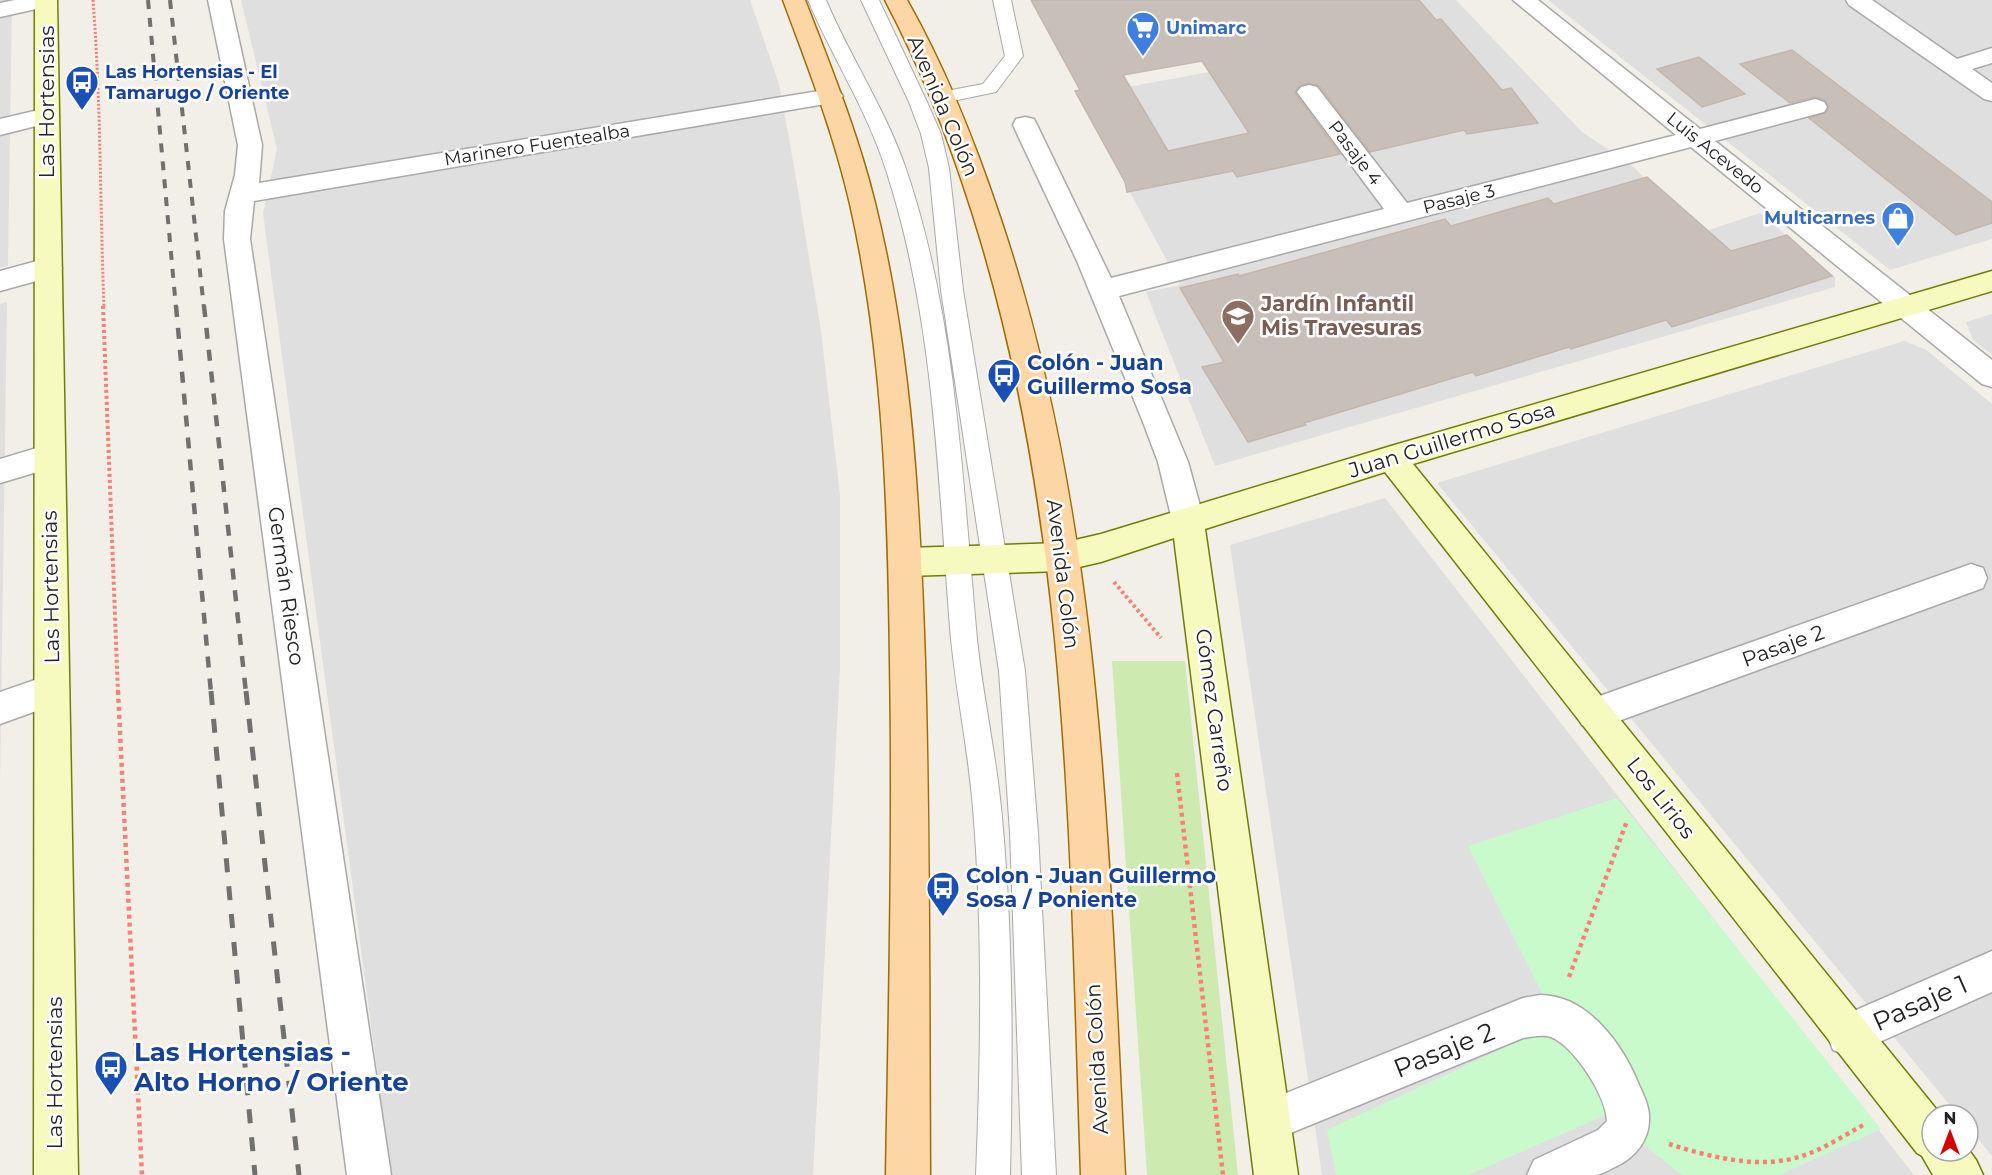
<svg xmlns="http://www.w3.org/2000/svg" width="1992" height="1175" font-family="Montserrat,sans-serif">
  <style>
    .residential { fill: #e0dfdf }
    .grass { fill: #cdebb0 }
    .park { fill: #c8facc }
    .building { fill: #c7bfb8; stroke: #c4b6ab; stroke-width: 1.5; fill-rule: evenodd }
    .lines { fill: none; stroke-linecap: round; stroke-linejoin: round }
    .lane-casing { stroke: #a9a9a9; stroke-width: 2 }
    .street-casing { stroke: #a9a9a9; stroke-width: 3 }
    .secondary-casing { stroke: #707d05; stroke-width: 3 }
    .primary-casing { stroke: #a06b00; stroke-width: 3 }
    .path-far2 { stroke: #fa8072; stroke-width: 3; stroke-dasharray: 2 2; stroke-linecap: butt }
    .path-far1 { stroke: #fa8072; stroke-width: 4; stroke-dasharray: 3 3; stroke-linecap: butt }
    .path { stroke: #fa8072; stroke-width: 4.5; stroke-dasharray: 4 4; stroke-linecap: butt }
    .lane { fill: #fff; fill-rule: evenodd }
    .street { fill: #fff; fill-rule: evenodd }
    .secondary { fill: #f7fabf; fill-rule: evenodd }
    .primary { fill: #fcd6a4; fill-rule: evenodd }
    .rail-far2 { stroke: #707070; stroke-width: 4; stroke-dasharray: 9 9; stroke-linecap: butt }
    .rail-far1 { stroke: #707070; stroke-width: 4.5; stroke-dasharray: 11 11; stroke-linecap: butt }
    .rail { stroke: #707070; stroke-width: 5; stroke-dasharray: 14 14; stroke-linecap: butt }
    .labels { text-anchor: middle; stroke-width: 5; stroke-linejoin: round; paint-order: stroke }
    .far-shop-label { font-size: 18px; font-weight: bold; fill: #366cbe; stroke: #fff; text-anchor: start }
    .far-transit-label { font-size: 18px; font-weight: bold; fill: #164399; stroke: #fff; text-anchor: start }
    .far-street-label { font-size: 18px; fill: #222; stroke: #fff }
    .street-label { font-size: 21px; fill: #222; stroke: #fff }
    .education-label { font-size: 21px; font-weight: bold; fill: #785e54; stroke: #fff; text-anchor: start }
    .transit-label { font-size: 21px; font-weight: bold; fill: #164399; stroke: #fff; text-anchor: start }
    .near-street-label { font-size: 26px; fill: #222; stroke: #fff }
    .near-transit-label { font-size: 26px; font-weight: bold; fill: #164399; stroke: #fff; text-anchor: start }
  </style>
  <rect width="100%" height="100%" fill="#f2efe9"/>
  <path class="residential" d="M0 0H12L8 266 0 268Z
    M241 0H750L779 84 795 172 821 331 840 495V669L813 1175H391L263 213 277 149Z
    M1361 0H1456L1582 132 1633 166 1697 234 1760 213 1835 277V287L1215 466 1146 292 1180 285 1078 96 1395 38Z
    M1548 0H1992V239L1890 270Z
    M7 302 0 784V304Z
    M1992 314V355L1973 340 1966 322Z
    M1904 341 1925 349 1992 404V1156L1968 1127V1115H1958L1437 483Z
    M1385 498 1914 1175H1322L1230 545Z"/>
  <path class="grass" d="M1112 661H1185L1238 1175H1147Z"/>
  <path class="park" d="M1617 798 1881 1129 1779 1175H1682L1606 1115 1468 1175H1336L1327 1130 1557 1023 1468 846Z"/>
  <path class="building" d="M1031 0H1419L1436 20 1441 19 1502 90 1511 88 1538 123 1467 134 1464 130 1370 152 1319 86 1308 83 1299 86 1295 93 1340 154 1237 177 1233 171 1127 192 1125 182 1075 91 1080 90ZM1202 61 1249 133 1168 151 1123 75Z
    M1792 50 1992 202V223L1956 235 1809 118 1826 113 1829 106 1825 100 1814 97 1790 103 1740 64Z
    M1699 57 1745 94 1702 107 1657 69Z
    M1647 177 1731 251 1787 235 1832 276 1672 327 1666 320 1571 349 1569 347 1476 376 1473 372 1304 423 1306 425 1248 442 1202 367 1224 362 1180 288 1238 274 1239 276 1445 219 1451 226 1548 198 1554 204Z"/>
  <g class="lines">
    <defs>
      <path id="lane" d="M808 0H826C850 57 886 110 906 169 956 316 962 474 976 628 981 688 995 747 1001 807 1013 929 1013 1052 1010 1175H976C981 1053 983 930 973 808 968 747 955 688 950 628 938 475 934 317 886 170 867 110 832 57 808 0Z
        M861 0H879L927 102 941 134 949 168 963 290 1025 671 1038 833 1056 1175H1022L1010 833 999 671 941 290 929 168 921 134 909 102Z
        M993 0H1011L1023 56 996 92 943 103 936 101 934 97 936 93 983 84 1005 56Z"/>
      <path id="street" d="M15 0H57L54 5 0 17V3Z
        M208 0H230L262 145 259 183 831 89 839 91 843 96 839 101 831 103 254 201 250 239 391 1175H347L224 239 225 211 235 175 238 145Z
        M1513 0H1538L1700 129 1815 99 1824 102 1827 107 1824 112 1715 141 1992 360V387L1982 384 1691 147 1119 296 1188 462 1204 520 1199 529 1188 533 1177 529 1172 520 1158 462 1143 422 1077 261 1013 125 1016 119 1025 117 1034 119 1037 125 1111 278 1384 209 1297 92 1301 87 1309 85 1317 87 1407 203 1676 135Z
        M1846 0H1872L1957 59 1992 48V63L1972 69 1992 83V101L1984 99 1849 5Z
        M47 108 56 111 59 116 56 121 0 135V119Z
        M48 258 58 261 62 268 58 275 0 291V271Z
        M50 444 61 447 65 456 61 465 0 483V459Z
        M1971 564 1983 568 1987 578 1983 588 1594 730 1582 725 1576 714 1582 703 1594 698Z
        M52 674 64 679 69 690 64 701 0 724V692Z
        M1992 951V992L1848 1056 1833 1050 1827 1035 1833 1020Z
        M1540 995C1588 995 1623 1045 1639 1085 1644 1096 1650 1108 1649 1120 1649 1141 1634 1158 1617 1166 1610 1169 1603 1174 1596 1175 1574 1175 1549 1175 1527 1175L1534 1160 1598 1130 1607 1121C1606 1096 1575 1047 1551 1037 1543 1034 1531 1037 1523 1038L1269 1142 1254 1136 1248 1121 1254 1106 1523 998Z"/>
      <path id="secondary" d="M35 0H57L78 1175H34Z
        M1992 271V291L1413 464 1941 1115H1932V1151H1968V1149L1976 1160 1983 1175H1933L1922 1156 1917 1153 1385 472 1205 529 1298 1175H1254L1174 538 1101 562 1062 571 906 576 894 572 890 562 894 552 906 548 1062 543 1101 534 1391 446Z"/>
      <path id="primary" d="M783 0H805C831 67 858 134 875 203 912 352 920 508 925 661 930 832 929 1004 930 1175H886C889 1004 893 833 890 661 888 509 884 354 850 204 834 134 808 67 783 0Z
        M885 0H907C946 69 975 142 1000 217 1104 525 1108 854 1125 1175H1081C1070 852 1071 523 972 212 949 139 921 68 885 0Z"/>
    </defs>
    <use href="#lane" class="lane-casing"/>
    <use href="#street" class="street-casing"/>
    <use href="#secondary" class="secondary-casing"/>
    <use href="#primary" class="primary-casing"/>
    <path class="path-far2" d="M93 0C101 102 100 205 104 308"/>
    <path class="path-far1" d="M103 306 118 693
      M1114 582 1161 638"/>
    <path class="path" d="M118 691 142 1175
      M1177 773 1223 1175
      M1569 977 1627 821
      M1669 1144C1710 1157 1760 1170 1802 1156 1824 1149 1845 1135 1865 1124"/>
    <use href="#lane" class="lane"/>
    <use href="#street" class="street"/>
    <use href="#secondary" class="secondary"/>
    <use href="#primary" class="primary"/>
    <path class="rail-far2" d="M148 0 176 308
      M170 0 204 308"/>
    <path class="rail-far1" d="M176 306 211 693
      M204 306 246 693"/>
    <path class="rail" d="M211 691 255 1175
      M246 691 299 1175"/>
  </g>
  <defs>
    <symbol id="supermarket-pin" viewBox="-11 -11 22 30"><path d="M0 17L-7.5 6A9.5 9.5 0 1 1 7.5 6Z" fill="#3f7fe0" stroke="#fff"/><path d="M-6-5.5h2.5l.6 2H6L4.5 2H-2.5L-4.4-4H-6ZM-1.5 3.2a1.3 1.3 0 1 0 .1 0ZM3 3.2a1.3 1.3 0 1 0 .1 0Z" fill="#fff"/></symbol>
    <symbol id="bus-pin" viewBox="-11 -11 22 30"><path d="M0 17L-7.5 6A9.5 9.5 0 1 1 7.5 6Z" fill="#1a4fb4" stroke="#fff"/><path d="M-5-6H5V4H4V6H2V4H-2V6H-4V4H-5ZM-3.5-4V0h7V-4ZM-3.5 1.2v1.5H-2V1.2ZM2 1.2v1.5H3.5V1.2Z" fill="#fff"/></symbol>
    <symbol id="shop-pin" viewBox="-11 -11 22 30"><path d="M0 17L-7.5 6A9.5 9.5 0 1 1 7.5 6Z" fill="#3f7fe0" stroke="#fff"/><path d="M-5-2.5h2.3a2.7 3.5 0 0 1 5.4 0H5L5.5 6h-11ZM-1.5-2.5h3a1.5 2.3 0 0 0-3 0Z" fill="#fff"/></symbol>
    <symbol id="school-pin" viewBox="-11 -11 22 30"><path d="M0 17L-7.5 6A9.5 9.5 0 1 1 7.5 6Z" fill="#8d6e63" stroke="#fff"/><path d="M0-5L7-2L0 1L-7-2ZM-4 1L0 2.5L4 1V4Q0 6-4 4Z" fill="#fff"/></symbol>
  </defs>
  <g fill-rule="evenodd">
    <use href="#supermarket-pin" x="1124" y="9" width="38" height="52"/>
    <use href="#bus-pin" x="63" y="63" width="38" height="52"/>
    <use href="#shop-pin" x="1879" y="199" width="38" height="52"/>
    <use href="#school-pin" x="1219" y="297" width="38" height="52"/>
    <use href="#bus-pin" x="985" y="356" width="38" height="52"/>
    <use href="#bus-pin" x="924" y="869" width="38" height="52"/>
    <use href="#bus-pin" x="92" y="1048" width="38" height="52"/>
  </g>
  <g class="labels">
    <g class="far-shop-label">
      <text x="1166" y="34">Unimarc</text>
      <text x="1875" y="224" text-anchor="end">Multicarnes</text>
    </g>
    <g class="far-transit-label">
      <text x="105" y="78">Las Hortensias - El<tspan x="105" dy="21">Tamarugo / Oriente</tspan></text>
    </g>
    <g class="far-street-label">
      <text transform="translate(537 145) rotate(-9)" y="6">Marinero Fuentealba</text>
      <text transform="translate(1355 153) rotate(53)" y="6">Pasaje 4</text>
      <text transform="translate(1715 153) rotate(39)" y="6">Luis Acevedo</text>
      <text transform="translate(1459 199) rotate(-14)" y="6">Pasaje 3</text>
    </g>
    <g class="street-label">
      <text transform="translate(47 102) rotate(-90)" y="7">Las Hortensias</text>
      <text transform="translate(943 106) rotate(67)" y="7">Avenida Colón</text>
      <text transform="translate(1452 440) rotate(-17)" y="7">Juan Guillermo Sosa</text>
      <text transform="translate(1063 574) rotate(83)" y="7">Avenida Colón</text>
      <text transform="translate(286 586) rotate(82)" y="7">Germán Riesco</text>
      <text transform="translate(51 587) rotate(-91)" y="7">Las Hortensias</text>
      <text transform="translate(1783 646) rotate(-20)" y="7">Pasaje 2</text>
      <text transform="translate(1214 710) rotate(82)" y="7">Gómez Carreño</text>
      <text transform="translate(1661 798) rotate(52)" y="7">Los Lirios</text>
      <text transform="translate(1097 1059) rotate(-93)" y="7">Avenida Colón</text>
      <text transform="translate(55 1073) rotate(-90)" y="7">Las Hortensias</text>
    </g>
    <g class="education-label">
      <text x="1261" y="311">Jardín Infantil<tspan x="1261" dy="24">Mis Travesuras</tspan></text>
    </g>
    <g class="transit-label">
      <text x="1027" y="370">Colón - Juan<tspan x="1027" dy="24">Guillermo Sosa</tspan></text>
      <text x="966" y="883">Colon - Juan Guillermo<tspan x="966" dy="24">Sosa / Poniente</tspan></text>
    </g>
    <g class="near-street-label">
      <text transform="translate(1920 1003) rotate(-24)" y="9">Pasaje 1</text>
      <text transform="translate(1444 1050) rotate(-22)" y="9">Pasaje 2</text>
    </g>
    <g class="near-transit-label">
      <text x="134" y="1061">Las Hortensias -<tspan x="134" dy="30">Alto Horno / Oriente</tspan></text>
    </g>
  </g>
  <g transform="translate(1950 1133)"><circle r="28" fill="#ffffff" stroke="#a7a7a7" stroke-width="1.5"/>
  <path d="M0-4.5L10 22L0 15L-10 22Z" fill="#d40000"/>
  <text y="-9" font-size="16" font-weight="bold" text-anchor="middle" fill="#222222">N</text>
  </g>
</svg>
